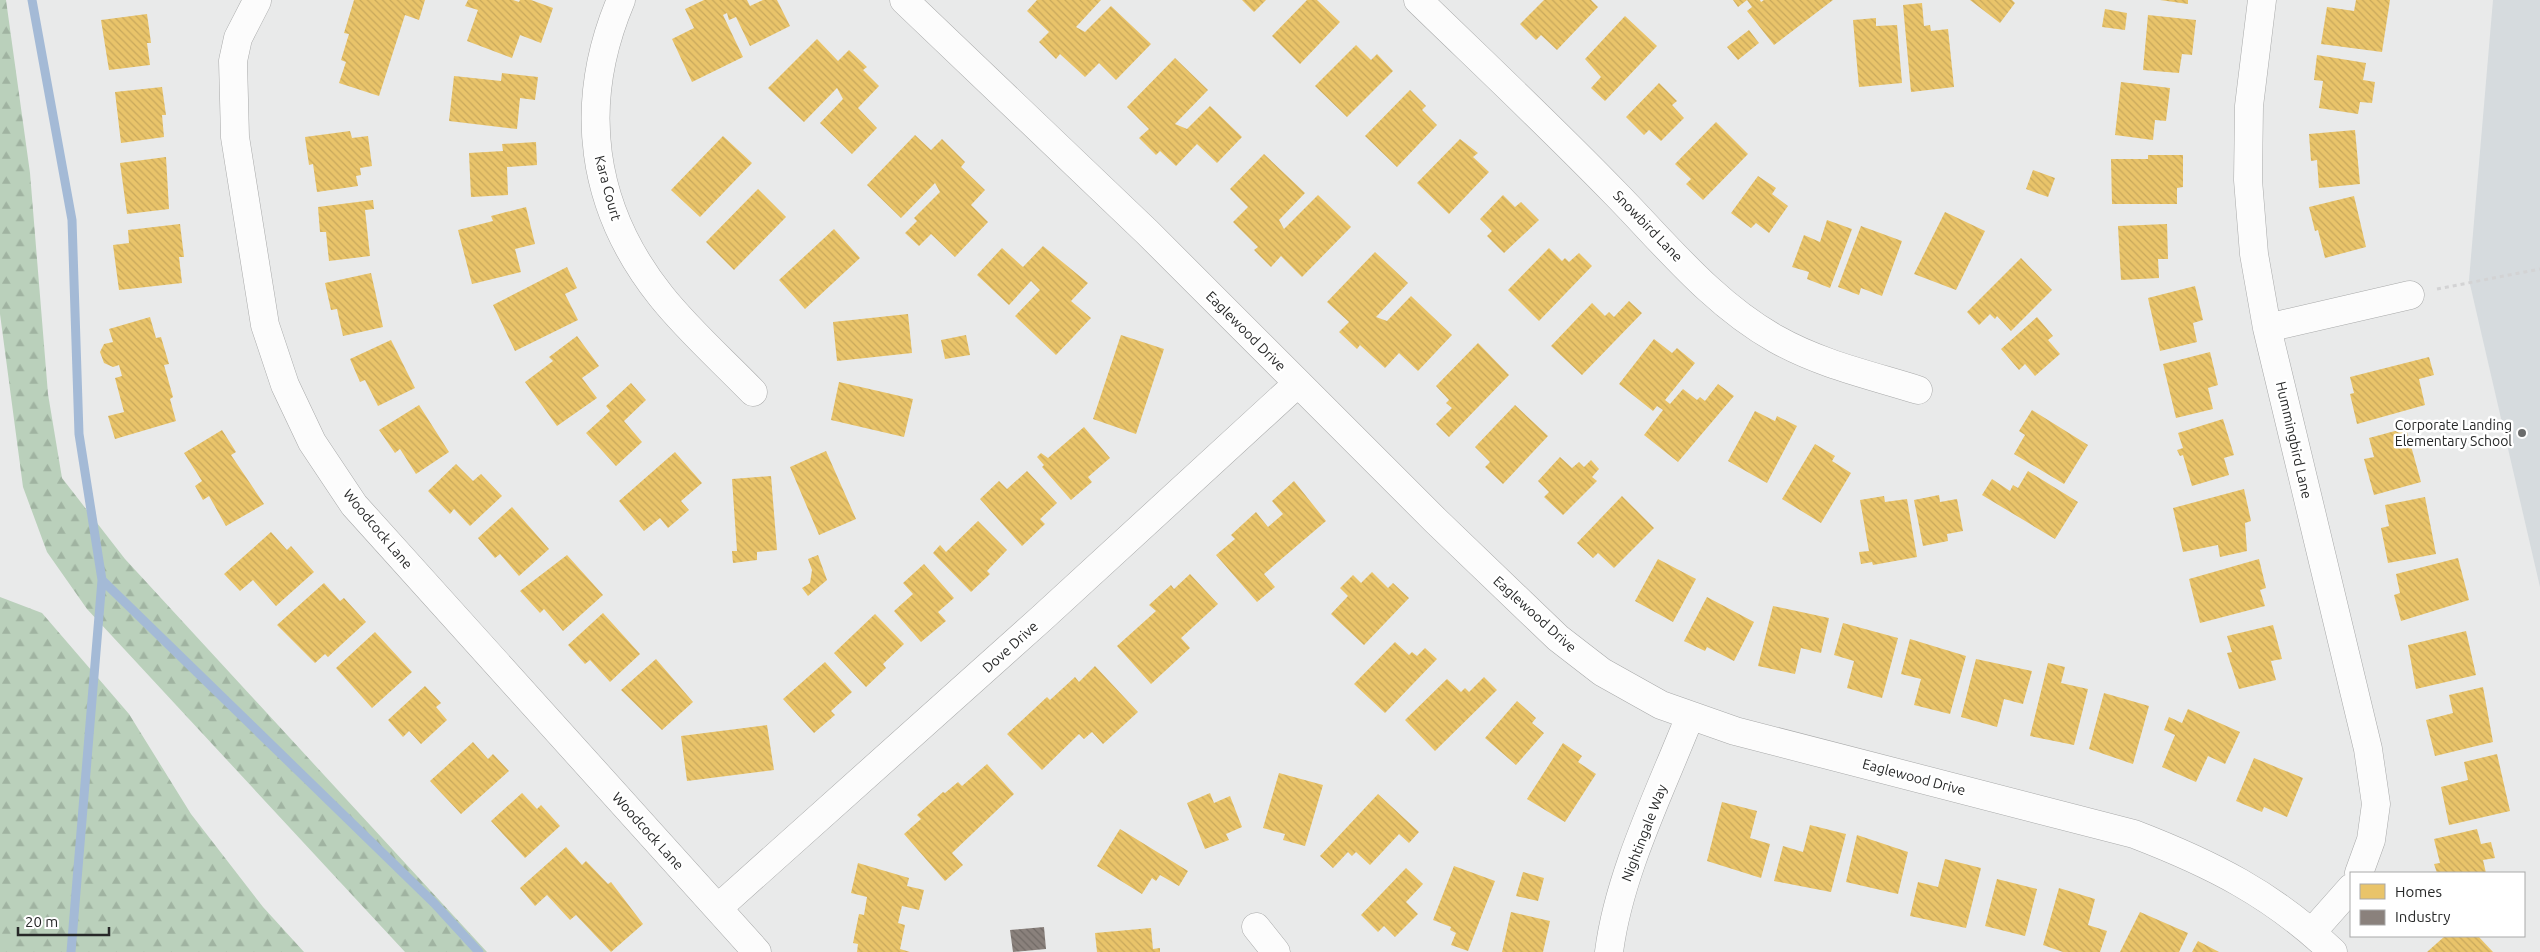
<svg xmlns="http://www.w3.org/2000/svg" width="2540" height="952" font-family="Ubuntu,sans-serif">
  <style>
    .built { fill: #d6dbde }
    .forest { fill: url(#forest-firs) }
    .homes { fill: url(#homes-back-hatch) }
    .industry { fill: url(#industry-back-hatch) }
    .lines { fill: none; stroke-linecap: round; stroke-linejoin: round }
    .stream { stroke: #a4bad6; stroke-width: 9 }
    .minor-casing { stroke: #a8a9a9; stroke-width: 29 }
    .path { stroke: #d3d3d4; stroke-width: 3; stroke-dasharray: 4 4; stroke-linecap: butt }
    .minor { stroke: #fcfcfc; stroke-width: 28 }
    .poi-dot { fill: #6b6c6c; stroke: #fff; stroke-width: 2 }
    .labels { text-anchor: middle; stroke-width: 5; stroke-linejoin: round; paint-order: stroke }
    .street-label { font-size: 14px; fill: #272828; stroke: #fff }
    .poi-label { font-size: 14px; fill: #272828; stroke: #fff; text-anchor: end }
  </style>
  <defs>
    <pattern id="forest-firs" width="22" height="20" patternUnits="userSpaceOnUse" patternTransform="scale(1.25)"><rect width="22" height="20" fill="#bad0bb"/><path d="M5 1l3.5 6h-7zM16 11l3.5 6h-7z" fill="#a0b3a1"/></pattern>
    <pattern id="homes-back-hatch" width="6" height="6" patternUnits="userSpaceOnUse" patternTransform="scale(1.25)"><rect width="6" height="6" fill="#e9c46a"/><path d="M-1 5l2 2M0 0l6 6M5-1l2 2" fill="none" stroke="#c8a85c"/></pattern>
    <pattern id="industry-back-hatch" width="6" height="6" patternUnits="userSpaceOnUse" patternTransform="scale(1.25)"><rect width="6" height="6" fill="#8a817c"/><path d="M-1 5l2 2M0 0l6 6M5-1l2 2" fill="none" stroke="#716a66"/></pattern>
  </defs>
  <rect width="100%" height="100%" fill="#e9eaea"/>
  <path class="built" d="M2493 0H2540V587L2469 280Z"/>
  <path class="forest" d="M0 0H6L30 173 48 394 62 478 125 559 487 952H405L87 609 47 552 23 487 0 314Z
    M0 597 42 613 129 714 191 814 263 907 304 952H0Z"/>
  <path class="homes" d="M354 0H425L419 20 405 15 379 96 339 83 346 62 341 60 349 34 344 33Z
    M468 0H513L519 2 520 0H531L553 8 541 43 520 35 512 58 467 41 478 10 465 6Z
    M704 0H747L750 6 763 0H777L790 26 750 46 736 17 729 20 727 13 723 15 743 57 692 82 672 39 694 28 685 9Z
    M1037 0H1101L1076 27 1085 32 1111 6 1151 44 1116 80 1099 63 1085 77 1060 54 1056 59 1039 42 1049 32 1027 11Z
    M1242 0H1266L1254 12Z
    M1307 0H1317L1340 22 1300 64 1272 36Z
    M1544 0H1591L1598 7 1557 50 1541 35 1536 40 1520 24Z
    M1733 0H1760L1761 2 1764 0H1833L1774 45 1747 11 1752 7 1747 0 1738 7Z
    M1970 0H2012L2015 3 2000 23Z
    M2160 0H2188V4Z
    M2356 0H2390L2382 52 2321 44 2327 7 2354 11Z
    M1922 3 1924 26 1930 25 1931 31 1948 29 1954 87 1911 92 1903 5Z
    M2105 9 2127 13 2125 30 2102 27Z
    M147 14 151 43H147L150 65 109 70 101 20Z
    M2148 15 2196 20 2192 55 2182 54 2179 73 2143 70Z
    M1625 16 1657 46 1605 101 1591 88 1601 77 1585 59Z
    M1876 18V26L1897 25 1902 83 1859 87 1853 20Z
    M1749 30 1759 43 1738 60 1727 47Z
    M817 39 838 61 849 50 867 67 863 70 879 86 858 108 877 128 852 154 820 123 843 99 837 88 804 122 768 88Z
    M1356 45 1371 60 1377 54 1393 71 1347 117 1315 86Z
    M2317 55 2366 63 2363 80 2375 82 2372 103 2360 102 2358 114 2319 108 2323 81 2314 80Z
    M1175 58 1208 90 1175 124 1187 129 1210 106 1242 137 1217 163 1197 144 1176 166 1160 151 1156 155 1139 138 1149 129 1127 107Z
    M502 73 538 77 535 100 520 98 517 129 449 121 454 76 501 81Z
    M2121 82 2170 88 2166 121 2155 120 2153 140 2115 135Z
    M1659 83 1677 101 1672 105 1684 118 1661 141 1649 130 1644 135 1626 117Z
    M162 87 166 115H162L164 137 121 143 115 92Z
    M1410 90 1426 106 1422 110 1437 125 1397 167 1365 136Z
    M1716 122 1748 154 1703 200 1686 184 1691 179 1675 164Z
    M2355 130 2360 184 2319 188 2317 160 2311 161 2309 134Z
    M350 131 352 138 368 136 372 166 360 168 361 175 356 176 358 186 317 192 313 164 309 165 305 137Z
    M915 135 931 150 942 139 965 162 961 167 985 190 971 205 988 222 955 257 931 234 919 246 905 233 917 221 914 218 940 192 935 183 901 218 867 185Z
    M723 136 752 163 700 217 671 190Z
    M1460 139 1478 153 1473 157 1489 172 1449 214 1417 183Z
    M536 142 537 165 507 167 508 195 471 197 469 153 503 151 502 144Z
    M1264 154 1305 193 1279 220 1284 229 1318 195 1351 227 1302 277 1281 256 1271 267 1254 250 1258 247 1233 222 1248 207 1230 189Z
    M2148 155H2183V187L2177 188V204H2112L2111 159H2148Z
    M166 157 169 209 127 214 120 163Z
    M2033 170 2055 178 2048 197 2026 189Z
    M1758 176 1776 188 1772 194 1788 206 1769 233 1756 223 1751 228 1731 213Z
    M758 189 786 217 734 270 706 242Z
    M1503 195 1515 207 1521 202 1539 220 1504 253 1487 236 1492 231 1480 219Z
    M2354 196 2366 247 2325 258 2318 230 2315 231 2309 207Z
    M373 200 374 209 365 210 370 256 329 261 326 232H320L318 207Z
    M526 207 535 244 515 249 521 272 472 284 458 230 493 221 491 216Z
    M1945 212 1985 231 1956 290 1914 274Z
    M1827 220 1852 229 1830 288 1807 279 1809 272 1792 267 1804 235 1820 242Z
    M180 224 184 257H179L182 283 119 290 113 245 129 243 128 230Z
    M2167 224 2168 259H2158L2159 278 2121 280 2118 226Z
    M1861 226 1902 241 1882 296 1861 288 1859 295 1838 287Z
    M834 229 860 258 805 309 779 280Z
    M1043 246 1088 283 1071 301 1091 318 1056 355 1015 316 1040 290 1031 281 1009 305 977 275 1002 248 1023 267Z
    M1549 248 1562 261 1565 258 1569 262 1579 253 1592 266 1539 321 1508 290Z
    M1375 252 1408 283 1376 317 1387 321 1411 296 1452 335 1418 371 1399 353 1385 368 1360 345 1357 349 1339 332 1349 322 1327 302Z
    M2021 258 2052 290 2011 331 1997 316 1995 319 1990 314 1979 325 1967 312Z
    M567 267 577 288 565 294 578 320 515 351 493 305Z
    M371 273 383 327 343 336 337 309 331 310 325 283Z
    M2195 286 2203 320 2193 323 2197 342 2160 351 2148 298Z
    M1629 301 1642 313 1582 375 1551 346 1592 303 1605 316 1609 312 1614 317Z
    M908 314 912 353 837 361 833 322Z
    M150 317 156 338 161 337 169 364 164 365 173 397 170 399 176 421 115 439 108 416 124 412 115 378 122 376 119 365 113 367 104 363 100 352 104 344 113 342 109 329Z
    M2037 317 2053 336 2048 340 2060 354 2035 376 2025 364 2019 370 2001 349Z
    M966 335 970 355 945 359 941 340Z
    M1121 335 1164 349 1136 434 1093 419Z
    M577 336 599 366 582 378 597 398 557 426 525 382 553 361 549 357Z
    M1654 339 1672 353 1677 348 1695 363 1665 400 1670 404 1683 389 1697 400 1700 397 1705 401 1718 384 1734 396 1678 462 1644 435 1663 410 1657 406 1653 411 1619 384Z
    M391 340 415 388 378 406 365 380 360 382 350 359Z
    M1478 343 1509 375 1449 437 1436 424 1452 408 1446 403 1449 400 1436 386Z
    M2210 352 2218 385 2208 388 2213 409 2176 418 2163 364Z
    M2429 357 2434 375 2419 379 2425 405 2357 424 2350 394 2354 393 2350 377Z
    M839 382 913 399 904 437 831 420Z
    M631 383 646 400 624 421 642 442 616 466 586 433 610 411 606 406Z
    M419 405 449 452 416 474 400 449 395 453 379 430Z
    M1515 405 1548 436 1503 484 1485 467 1490 462 1475 447Z
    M2032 410 2088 445 2064 484 2014 454 2025 435 2019 431Z
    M1755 411 1775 421 1777 416 1797 426 1767 483 1728 461Z
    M2223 419 2234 455 2224 458 2229 475 2192 486 2183 455 2180 456 2177 450 2183 448 2178 433Z
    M1084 427 1110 458 1088 477 1092 482 1071 500 1042 467 1044 465 1037 457 1041 453 1048 458Z
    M2406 428 2421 482 2374 495 2364 459 2374 457 2369 438Z
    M222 430 236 452 231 455 264 504 226 526 209 496 203 500 195 486 202 481 184 453Z
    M1815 444 1835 456 1832 461 1851 473 1821 523 1782 499Z
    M826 451 856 519 819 535 790 467Z
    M675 452 702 483 681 501 689 510 668 528 660 518 644 531 619 501Z
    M1560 457 1572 468 1579 462 1584 467 1591 460 1599 469 1592 477 1597 481 1563 515 1544 497 1549 492 1538 481Z
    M456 464 473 481 481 474 502 496 470 526 454 509 450 514 428 491Z
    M1027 471 1057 503 1040 519 1045 524 1022 546 980 499 999 481 1007 489Z
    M2028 471 2078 502 2055 539 1982 495 1992 479 2010 491 2013 485 2018 488Z
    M771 476 777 550 757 552V560L733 563 732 551H737L732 479Z
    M1294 481 1326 521 1264 574 1275 587 1257 602 1216 555 1235 539 1231 535 1256 512 1268 527 1283 514 1272 501Z
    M2244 489 2251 521 2245 523 2247 551 2220 557 2218 545 2183 552 2173 508Z
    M1939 495 1940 502 1957 499 1963 531 1947 534 1948 541 1923 546 1914 500Z
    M1622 496 1654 528 1614 568 1598 553 1593 558 1577 543Z
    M1884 496 1885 502 1907 499 1917 557 1873 565 1872 562 1861 564 1859 552 1869 551 1860 500Z
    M2425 497 2436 554 2388 563 2381 528 2389 526 2385 505Z
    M512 507 549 549 519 576 500 554 495 558 478 538Z
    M978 521 1007 550 987 571 990 574 971 592 933 553 940 545 946 552Z
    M271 532 287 550 291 546 314 572 276 606 253 580 240 591 224 574Z
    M567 555 603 595 563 631 544 609 540 613 520 591Z
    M818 555 827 580 808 596 802 588 810 583 812 570 808 559Z
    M2458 558 2469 600 2401 621 2394 595 2400 593 2396 574Z
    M1658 559 1696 579 1673 622 1635 601Z
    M2259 559 2266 588 2260 590 2265 606 2200 623 2189 579Z
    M924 564 954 598 938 612 946 621 921 642 894 611 913 594 903 583Z
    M1372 572 1388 588 1393 583 1409 598 1364 645 1331 614 1348 596 1340 588 1353 575 1361 583Z
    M1190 574 1218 604 1181 638 1190 648 1151 684 1117 646 1156 611 1149 605 1171 585 1174 589Z
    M324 583 340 601 344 598 366 622 328 657 325 654 315 663 277 625Z
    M1707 597 1754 622 1734 661 1707 647 1705 651 1684 641Z
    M1773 606 1829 618 1821 653 1801 648 1795 674 1758 666Z
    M603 613 640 654 610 682 590 660 585 664 568 645Z
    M875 614 904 644 883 664 886 668 866 687 834 653Z
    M1843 623 1898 638 1882 698 1847 688 1854 661 1834 655Z
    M2273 625 2282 659 2271 661 2276 680 2239 689 2227 653 2232 652 2227 636Z
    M2466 631 2476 675 2416 689 2408 645Z
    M375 632 412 672 372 708 336 668Z
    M1910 639 1966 656 1950 714 1914 705 1921 679 1901 674Z
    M1395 642 1409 655 1412 652 1417 656 1425 648 1437 659 1385 713 1354 684Z
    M656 659 693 702 662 730 621 690Z
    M1976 659 2032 671 2023 704 2004 699 1997 727 1961 717Z
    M825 662 852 692 831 711 835 715 814 733 783 699Z
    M2048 663 2065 667 2061 683 2088 689 2074 745 2030 736Z
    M1095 666 1138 712 1103 744 1092 732 1084 739 1079 734 1042 770 1007 734 1047 697 1050 700 1075 677 1079 682Z
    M1484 677 1497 690 1435 751 1405 720 1447 679 1461 692 1465 688 1469 692Z
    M425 686 441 703 436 707 447 720 421 744 409 731 403 737 388 720Z
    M2483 687 2493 742 2435 756 2426 720 2453 713 2449 695Z
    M2104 693 2149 706 2133 764 2089 749Z
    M1517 701 1536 718 1532 723 1544 733 1516 765 1485 738Z
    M2188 709 2240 732 2225 764 2208 756 2196 782 2162 767 2175 735 2164 730 2169 717 2182 723Z
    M767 725 774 770 687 781 681 736Z
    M473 742 488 759 493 754 509 771 461 814 430 781Z
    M1563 743 1582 756 1578 762 1596 774 1565 822 1527 799Z
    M2497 754 2510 811 2449 825 2441 787 2468 780 2464 762Z
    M2254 758 2303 778 2287 817 2264 807 2262 812 2236 801Z
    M987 764 1014 794 952 853 963 865 945 881 904 834 921 819 917 815 943 792 945 793 958 782 962 786Z
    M1279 773 1323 785 1305 846 1283 840 1285 834 1263 828Z
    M522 793 537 809 541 805 560 826 525 858 491 821Z
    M1210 793 1214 803 1230 796 1242 827 1226 834 1229 840 1205 849 1187 803Z
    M1378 794 1419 832 1409 843 1399 834 1370 865 1356 852 1352 856 1348 852 1333 868 1320 856Z
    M1722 802 1757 811 1750 838 1770 844 1761 878 1707 861Z
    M1810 825 1846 834 1831 892 1774 881 1783 846 1803 852Z
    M1120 829 1188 871 1179 886 1160 875 1156 881 1152 878 1142 894 1097 866Z
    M2477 829 2481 844 2491 842 2495 858 2483 860 2486 873H2437L2434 864 2440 863 2434 839Z
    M1857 835 1908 852 1898 894 1846 882Z
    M566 847 582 865 586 861 608 884 611 882 643 924 611 952 576 915 570 920 547 895 535 906 520 888Z
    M1945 859 1981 868 1966 928 1910 916 1918 882 1938 887Z
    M858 863 909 878 907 886 924 890 919 910 902 906 898 923 905 925 900 949 910 952H857L858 944 853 943 859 914 864 915 867 897 851 893Z
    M1454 866 1495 881 1468 951 1451 945 1456 933 1450 930 1451 927 1433 920Z
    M1406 868 1423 884 1406 902 1418 914 1395 937 1384 926 1378 932 1361 915Z
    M1523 872 1544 878 1538 901 1516 896Z
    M1997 879 2037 889 2025 936 1985 926Z
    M2059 888 2095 899 2088 925 2107 931 2100 952H2063L2043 945Z
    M1511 912 1550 921 1543 952H1502Z
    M2140 912 2188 933 2179 952H2120Z
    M1151 928 1153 949 1160 948V952H1097L1095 933Z
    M2445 936H2478L2493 952H2427Z
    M2198 941 2219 952H2192Z"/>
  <path class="industry" d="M1044 927 1046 949 1013 952 1010 930Z"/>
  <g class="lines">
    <path class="stream" d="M32 0 72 220 79 434 102 580 71 952
      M102 580 434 903 479 952"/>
    <defs>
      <path id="minor" d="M621 0C577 104 590 207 661 296 688 330 722 360 753 392
        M904 0 1147 232 1436 521 1558 638 1602 672 1661 705 1735 731 2134 834C2212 864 2272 894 2333 952
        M1418 0C1484 64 1551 127 1615 193 1665 244 1713 304 1776 339 1820 364 1870 375 1918 390
        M2262 0 2249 106 2248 180 2254 254 2267 328 2368 749 2376 804 2371 840 2359 873
        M257 1 238 38 233 61 235 137 265 325 285 385 312 442 354 505 757 952
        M2267 328 2410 295
        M718 908 1042 618 1298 383
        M1256 927 1276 952
        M2312 932 2351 888
        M1609 952C1619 873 1661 790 1690 716"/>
    </defs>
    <use href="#minor" class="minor-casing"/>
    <path class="path" d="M2437 289 2540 269"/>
    <use href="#minor" class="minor"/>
  </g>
  <circle class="poi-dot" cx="2522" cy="433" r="5"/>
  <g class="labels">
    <g class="street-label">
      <text transform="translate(608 188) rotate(75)" y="5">Kara Court</text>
      <text transform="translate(1648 226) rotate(46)" y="5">Snowbird Lane</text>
      <text transform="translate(1246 331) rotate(45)" y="5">Eaglewood Drive</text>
      <text transform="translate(2294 440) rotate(77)" y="5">Hummingbird Lane</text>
      <text transform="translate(378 529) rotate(50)" y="5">Woodcock Lane</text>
      <text transform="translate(1535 614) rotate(42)" y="5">Eaglewood Drive</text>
      <text transform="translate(1010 647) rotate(-42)" y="5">Dove Drive</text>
      <text transform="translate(1914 777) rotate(15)" y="5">Eaglewood Drive</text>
      <text transform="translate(648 831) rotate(48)" y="5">Woodcock Lane</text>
      <text transform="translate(1644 833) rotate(-69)" y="5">Nightingale Way</text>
    </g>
    <g class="poi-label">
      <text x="2512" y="430">Corporate Landing<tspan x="2512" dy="16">Elementary School</tspan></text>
    </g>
  </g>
  <rect x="2350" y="872" width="175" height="65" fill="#ffffff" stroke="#a9a9a9"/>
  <rect x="2360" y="884" width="25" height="15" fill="#e9c46a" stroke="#a9a9a9"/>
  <text x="2395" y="897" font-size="15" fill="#272828">Homes</text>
  <rect x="2360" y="910" width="25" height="15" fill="#8a817c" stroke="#a9a9a9"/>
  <text x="2395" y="922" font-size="15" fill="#272828">Industry</text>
  <path d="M18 927v8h91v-8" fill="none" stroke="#272828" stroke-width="2.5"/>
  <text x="25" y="927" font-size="15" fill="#272828" stroke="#ffffff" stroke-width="4" paint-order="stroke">20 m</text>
</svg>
